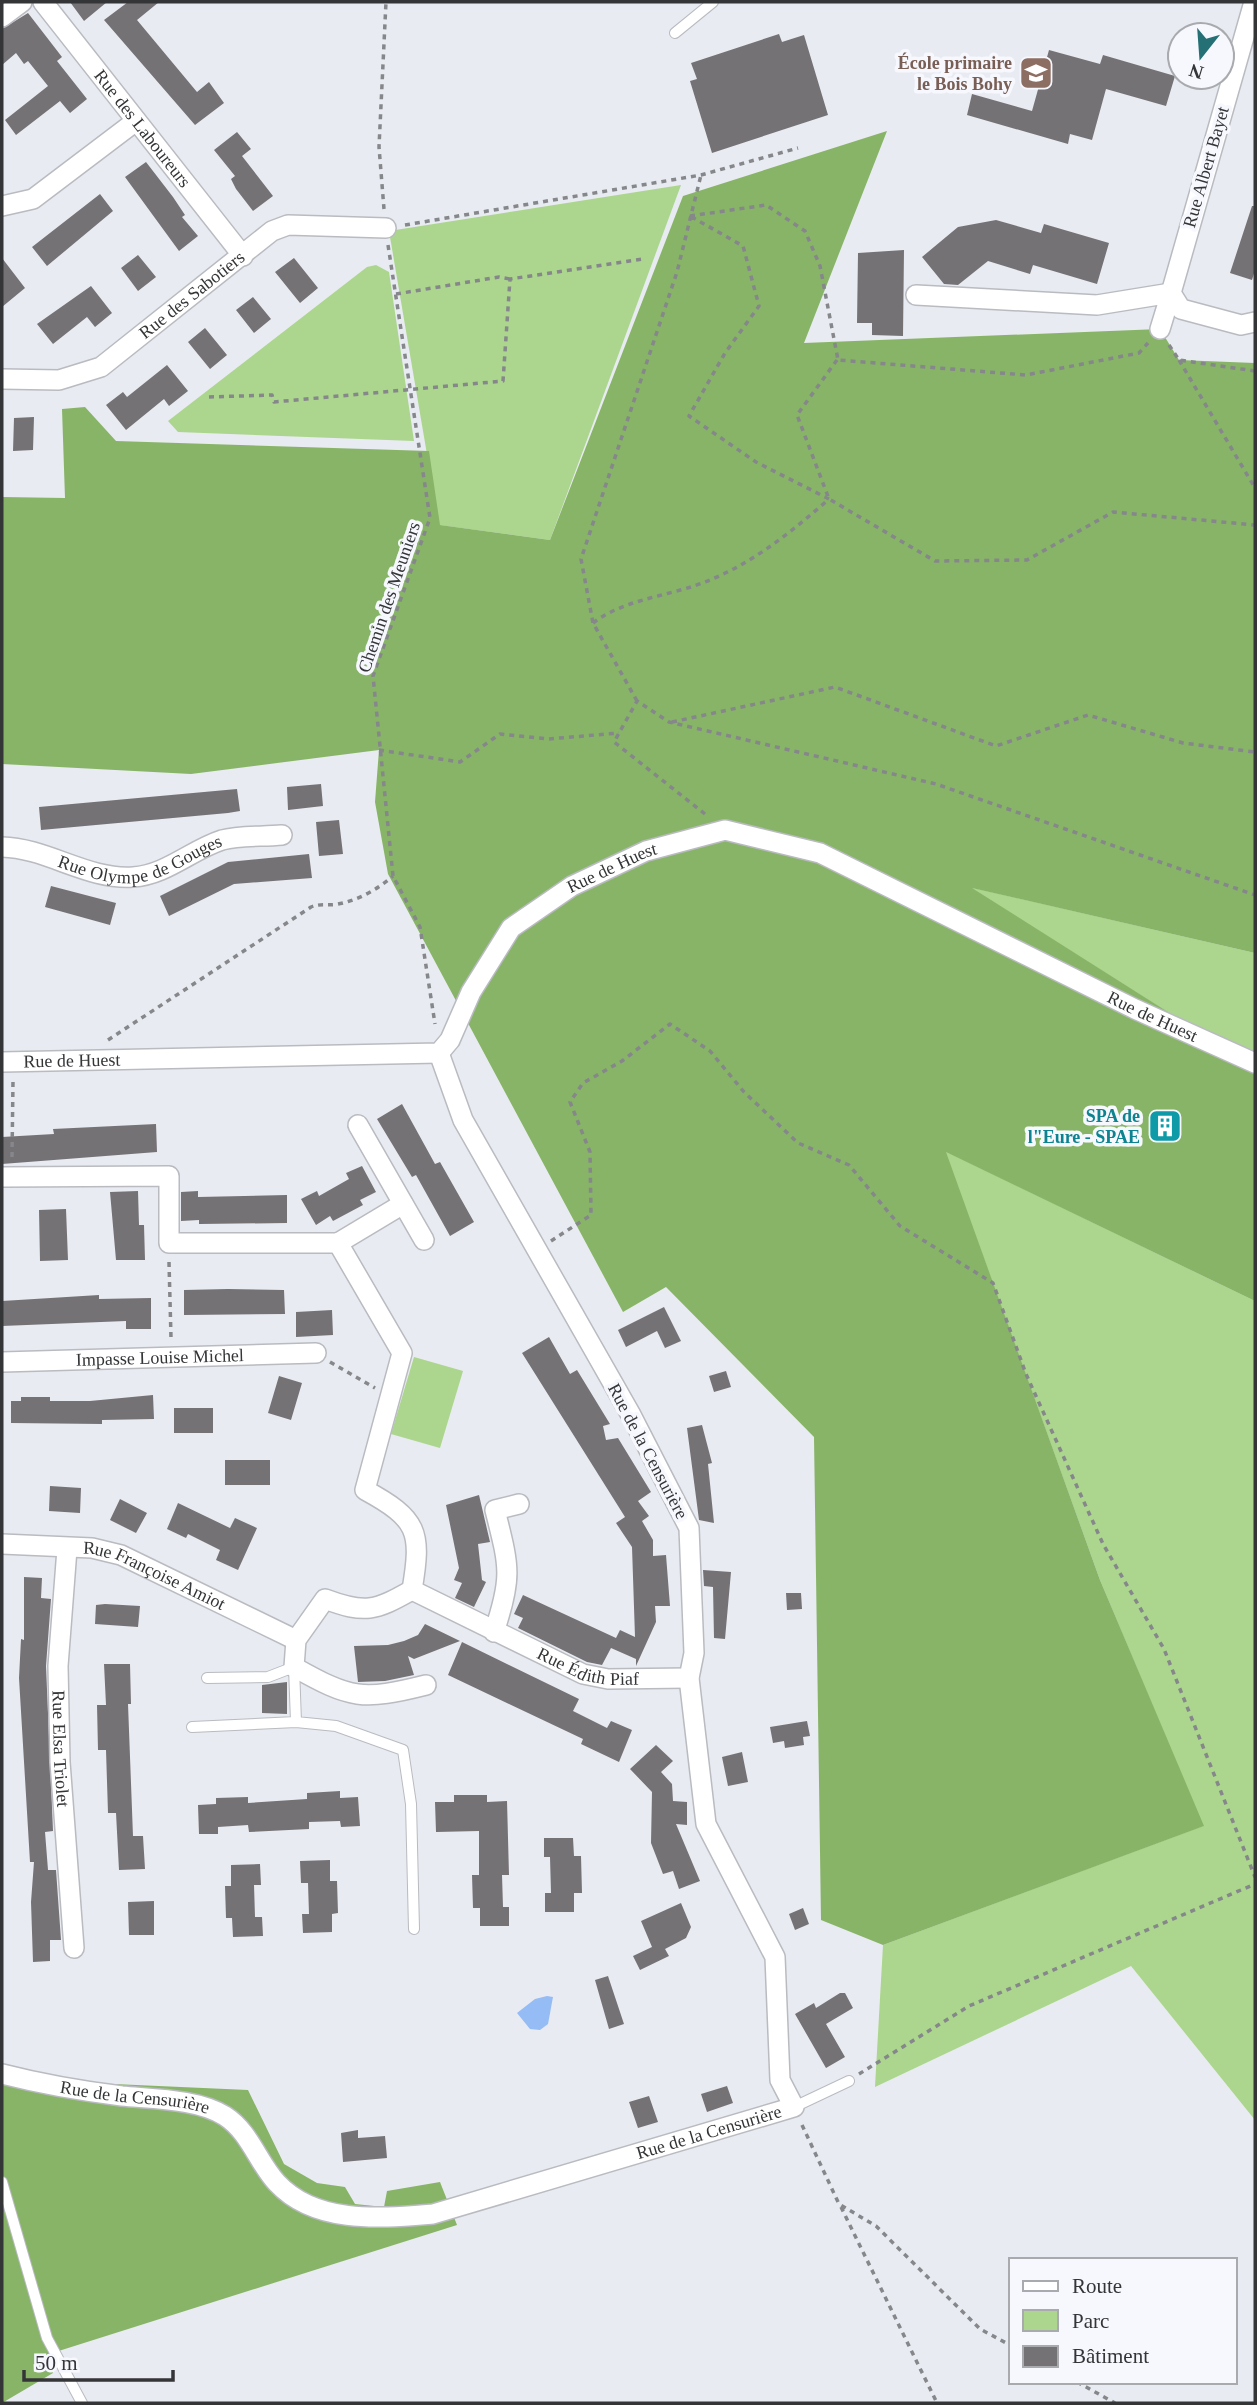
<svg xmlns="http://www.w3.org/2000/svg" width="1257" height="2405" font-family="Georgia,serif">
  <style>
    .green { fill: #acd68d }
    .forest { fill: #88b467 }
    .water { fill: #95bcf5 }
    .building { fill: #757276 }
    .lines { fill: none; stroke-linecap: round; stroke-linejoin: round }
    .service-casing { stroke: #b9bbc1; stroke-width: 12 }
    .minor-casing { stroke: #b9bbc1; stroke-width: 22 }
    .path { stroke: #85878b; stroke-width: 3.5; stroke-dasharray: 5 5; stroke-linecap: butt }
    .service { stroke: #fff; stroke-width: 10 }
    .minor { stroke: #fff; stroke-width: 19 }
    .labels { text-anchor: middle; stroke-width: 7; stroke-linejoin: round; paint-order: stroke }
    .education-label { font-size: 18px; font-weight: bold; fill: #785e54; stroke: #f6f8fe; text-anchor: end }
    .street-label { font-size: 18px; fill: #343537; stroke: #f6f8fe }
    .culture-label { font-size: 18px; font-weight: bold; fill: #0d838f; stroke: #f6f8fe; text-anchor: end }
  </style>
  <rect width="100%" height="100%" fill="#e8ebf1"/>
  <path class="green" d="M681 185 550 540 439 525 389 231Z
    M376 265 389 272 414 441 178 432 168 421 367 267Z
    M969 887 1255 953V1067Z
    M945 1151 1255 1301V2120L1131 1966 875 2087 883 1945 1203 1826 1100 1580Z
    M414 1357 463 1371 440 1448 391 1434Z"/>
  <path class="forest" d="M887 131 804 343 1160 329 1179 360 1255 363V953L972 888 1255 1067V1301L946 1152 1100 1580 1204 1826 883 1945 821 1920 814 1437 666 1287 623 1312 388 874 375 802 379 750 191 774 2 764V497L65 498 62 409 85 407 116 441 429 451 440 525 550 540 683 196Z
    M2 2079 248 2090 284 2164 317 2183 345 2187 355 2204 384 2207 387 2191 440 2182 457 2225 46 2355 53 2373 2 2403Z"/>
  <path class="water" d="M547 1996 553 1997 548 2024 540 2030 530 2029 517 2013 535 1999Z"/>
  <path class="building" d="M70 2H107L84 21Z
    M128 2H159L137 20 197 92 209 82 224 103 195 125 104 20Z
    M28 13 62 57 57 61 87 99 70 113 60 101 16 135 5 120 48 86 28 61 24 64 16 53 2 65V29Z
    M779 34 782 42 804 35 828 115 712 153 690 81 697 79 691 63Z
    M1049 50 1100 64 1103 55 1175 76 1166 106 1106 89 1092 140 1070 134 1068 144 967 115 972 94 1032 111Z
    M237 132 251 149 242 156 273 196 253 211 236 189 231 179 235 176 214 150Z
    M146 162 173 197 185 215 182 217 198 236 179 251 125 177Z
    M100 194 113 211 47 266 32 247Z
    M1252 206H1255V270L1252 280 1230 273Z
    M996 220 1041 233 1044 224 1109 243 1097 284 1033 265 1030 274 988 261 958 285 944 284 922 257 958 227Z
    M904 250 903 336 872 335V323H857L858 253Z
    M138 255 156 277 138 291 121 268Z
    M2 258 25 288 2 307Z
    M294 258 318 288 300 303 275 272Z
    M91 286 112 313 95 327 87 317 53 344 37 324Z
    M253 297 271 319 254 333 236 310Z
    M205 328 227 355 210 369 188 342Z
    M167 365 188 391 169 406 164 399 126 430 106 405 123 392 127 397Z
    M34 417 33 450 13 451 14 418Z
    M321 784 323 806 288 810 287 787Z
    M237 789 240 811 228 813 41 830 39 807Z
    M339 820 343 854 319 856 316 822Z
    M309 854 312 878 234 884 169 916 160 896 228 862Z
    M51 886 116 903 110 925 45 907Z
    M402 1104 435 1164 440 1162 474 1222 450 1236 416 1175 412 1177 377 1119Z
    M156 1124 157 1152 2 1164V1137L54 1134 53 1129Z
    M362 1166 376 1192 360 1200 363 1205 333 1221 330 1216 316 1225 301 1199 317 1191 319 1196 349 1179 346 1173Z
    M138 1191 139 1225H144L145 1260H116L110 1192Z
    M198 1191V1197L287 1195V1223L199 1224V1220L181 1221V1192Z
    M66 1209 68 1260 40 1261 39 1210Z
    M228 1289 284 1290 285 1314 184 1315V1290Z
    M99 1295V1299L151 1298V1329H126V1321L2 1326V1301Z
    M664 1307 681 1341 665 1348 657 1331 626 1347 618 1330Z
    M332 1310 333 1335 296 1337V1312Z
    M549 1337 570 1374 577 1370 610 1424 603 1426 606 1440 618 1438 651 1492 638 1501 649 1516 642 1521 653 1540V1556L666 1555 670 1606H655L656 1622 636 1666V1659L611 1648 602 1665 587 1662 518 1628 523 1618 514 1614 523 1595 616 1638 620 1630 635 1637 632 1547 616 1523 625 1517 522 1353Z
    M726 1371 731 1387 714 1392 709 1376Z
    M279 1376 302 1383 291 1420 268 1413Z
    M153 1395 154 1419 102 1420V1424L11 1423V1401H21V1397H50V1401H90Z
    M174 1408H213V1433H174Z
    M702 1425 712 1463 708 1464 714 1523 699 1520 687 1428Z
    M225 1460H270V1485H225Z
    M50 1486 81 1488 80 1513 49 1511Z
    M479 1495 490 1542 478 1544 482 1580 486 1582 474 1607 455 1598 462 1583 454 1580 459 1568 446 1505Z
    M120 1499 147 1513 136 1533 110 1520Z
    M178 1503 230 1528 235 1518 257 1528 238 1570 216 1560 220 1550 188 1534 186 1538 167 1529Z
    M703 1570 731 1572 725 1639 714 1638 713 1587 704 1586Z
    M24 1577 42 1578 41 1598 51 1599 46 1666 53 1831 45 1832 48 1870H56L61 1940H50V1961L33 1962 31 1902 34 1862H30L19 1678 21 1639 24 1640Z
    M786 1593H801L802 1609 787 1610Z
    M105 1604 140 1606 138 1627 95 1624 96 1605Z
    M425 1624 460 1641 414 1659 408 1656 414 1675 385 1681 358 1682 354 1646 388 1645 404 1641 418 1635Z
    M462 1642 579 1699 573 1711 607 1728 611 1721 632 1730 619 1762 581 1744 583 1739 448 1675Z
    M104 1664H130L131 1704H128L133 1836H143L145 1869 119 1870 116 1813H108L106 1750H98L97 1705H106Z
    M287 1682V1714L262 1713V1685Z
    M807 1721 810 1736 803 1737 804 1745 785 1748 784 1741 773 1743 770 1727Z
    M656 1745 673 1761 661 1772 672 1784 673 1801 687 1802V1825L676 1824 700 1881 679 1889 673 1871 663 1874 651 1843 652 1792 630 1769Z
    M742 1752 748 1782 728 1786 722 1757Z
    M340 1791V1798L358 1797 360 1826 341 1827 340 1821 309 1822V1829L249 1832 248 1825 218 1827V1834H199L198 1805 216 1804V1798L248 1797V1803L307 1799V1793Z
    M454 1795H487V1802L507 1801 509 1875H502L503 1907H509V1926H480V1908H473L472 1875H479V1831L436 1832 435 1802H454Z
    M544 1838H573L574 1856H581L582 1893H574V1912H545V1893H551L550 1857H544Z
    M330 1860V1881H337L338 1913 332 1914V1932L303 1933 302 1914H309L308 1883H301L300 1861Z
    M260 1864 261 1885H254L255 1917H262L263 1936 233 1937 232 1918H226L225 1886H231V1865Z
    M154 1901V1935H129L128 1902Z
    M681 1903 691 1927 686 1938 665 1949 669 1956 640 1970 633 1956 652 1947 641 1921Z
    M803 1908 809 1924 795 1930 789 1914Z
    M608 1976 624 2024 609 2029 595 1980Z
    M840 1993H845L853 2008 826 2024 845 2057 826 2068 795 2014 814 2003 816 2008Z
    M727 2086 733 2103 707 2112 701 2094Z
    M649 2096 658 2122 638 2128 629 2102Z
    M358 2130V2138L385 2136 387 2158 343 2162 341 2133Z"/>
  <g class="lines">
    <defs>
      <path id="service" d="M675 33 713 2
        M296 1722 336 1726 403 1750 411 1804 414 1929
        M192 1727 296 1722 294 1667 268 1677 207 1678
        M794 2107 849 2081
        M2 2182 47 2338 82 2403"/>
      <g id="minor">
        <path id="s1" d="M43 2 243 256"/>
        <path d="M1254 2 1171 293 1181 309 1241 325 1255 322"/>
        <path d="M2 17 22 2"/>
        <path d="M2 206 33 199 136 121"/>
        <path d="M916 295 1097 305 1171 293 1160 329"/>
        <path id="s2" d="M2 379 59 380 101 367 272 231 288 225 386 228"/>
        <path id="s3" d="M2 847C47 848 87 880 133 877 166 875 191 850 222 840 240 835 263 837 282 835"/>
        <path id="s4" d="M2 1062 439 1053 450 1040 471 992 511 928 572 886 646 851 725 830 820 853 1135 1009 1255 1063"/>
        <path d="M358 1125 424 1240"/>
        <path d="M2 1177 169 1176V1243H338"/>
        <path d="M338 1243 402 1353 365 1490C418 1519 422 1531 412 1590"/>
        <path d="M338 1243 403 1204"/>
        <path id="s5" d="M2 1362 316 1353"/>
        <path id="s6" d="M2 1544 92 1548 121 1555 296 1640"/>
        <path id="s7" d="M67 1549 58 1666 60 1762 74 1948"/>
        <path d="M412 1590C375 1611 365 1614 325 1599L296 1640 294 1667C351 1699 362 1701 426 1685"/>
        <path id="s8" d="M412 1590 583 1674 608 1679 689 1678"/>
        <path d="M494 1632C513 1576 509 1566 495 1510L519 1504"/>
        <path id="s9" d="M2 2074C41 2084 81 2091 122 2096 153 2099 199 2099 225 2116 250 2132 258 2163 277 2183 316 2225 382 2218 433 2214L794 2107 780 2080 775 1957 706 1824 689 1678 694 1653 689 1528 631 1415 463 1120 439 1053"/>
      </g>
    </defs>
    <use href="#service" class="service-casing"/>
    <use href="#minor" class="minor-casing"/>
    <path class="path" d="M384 209 379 147 386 2
      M690 216 766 205 805 231 820 266 838 360 1026 375 1139 353 1148 343
      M405 225 701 175 798 148
      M388 245 430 518 373 676 393 876 420 927 435 1024
      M396 294 499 277 510 279
      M1169 345 1179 360 1255 371
      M837 360 797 415 829 499 935 561 1027 560 1113 512 1255 525
      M1179 360 1255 488
      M209 397 272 395 274 402 503 381 510 279 643 259
      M593 623C622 601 660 597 694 586 747 568 788 535 829 499L756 462 689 416 725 353 759 306 743 246 690 216
      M637 701 593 623 581 559 677 272 701 175
      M672 722 835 687 996 746 1088 715 1183 743 1255 752
      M379 750 460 762 500 734 548 739 619 733
      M705 814 614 742 637 701 669 722 936 784 1255 895
      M108 1040 311 907C321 903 328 906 338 904 359 900 378 889 393 876
      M12 1157 13 1081
      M551 1241 591 1215 590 1152 570 1102 583 1083 622 1061 670 1024 710 1051 744 1092 798 1143 849 1165 900 1226 993 1283 1026 1374 1103 1544 1164 1649 1255 1877
      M169 1262 171 1338
      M330 1362 375 1388
      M859 2074 969 2006 1255 1884
      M802 2125 839 2204 876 2226 980 2329 1010 2345
      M841 2207 937 2403
      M1077 2382 1115 2403"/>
    <use href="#service" class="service"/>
    <use href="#minor" class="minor"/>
  </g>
  <defs>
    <symbol id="school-square" viewBox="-11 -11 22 22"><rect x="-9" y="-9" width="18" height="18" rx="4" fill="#8d6e63" stroke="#f6f8fe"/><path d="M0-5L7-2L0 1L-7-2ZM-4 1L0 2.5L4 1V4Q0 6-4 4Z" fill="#fff"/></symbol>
    <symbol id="building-square" viewBox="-11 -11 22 22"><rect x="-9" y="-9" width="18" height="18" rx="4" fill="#0f9aa8" stroke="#f6f8fe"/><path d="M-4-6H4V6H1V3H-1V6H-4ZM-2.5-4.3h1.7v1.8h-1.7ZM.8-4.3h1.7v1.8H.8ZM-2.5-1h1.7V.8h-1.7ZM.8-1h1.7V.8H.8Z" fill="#fff"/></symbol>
  </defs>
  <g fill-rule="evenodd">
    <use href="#school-square" x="1017" y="54" width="38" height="38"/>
    <use href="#building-square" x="1146" y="1107" width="38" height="38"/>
  </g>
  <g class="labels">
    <g class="education-label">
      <text x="1012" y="69">École primaire<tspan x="1012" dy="21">le Bois Bohy</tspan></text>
    </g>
    <g class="street-label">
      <text dy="6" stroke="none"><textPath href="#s1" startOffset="161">Rue des Laboureurs</textPath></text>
      <text transform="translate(1206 167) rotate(-74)" y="6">Rue Albert Bayet</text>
      <text dy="6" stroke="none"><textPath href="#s2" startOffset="217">Rue des Sabotiers</textPath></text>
      <text transform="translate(389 597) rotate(-71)" y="6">Chemin des Meuniers</text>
      <text dy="6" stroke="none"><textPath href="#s3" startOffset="145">Rue Olympe de Gouges</textPath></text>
      <text dy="6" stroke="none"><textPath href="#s4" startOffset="700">Rue de Huest</textPath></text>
      <text dy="6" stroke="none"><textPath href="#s4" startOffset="1288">Rue de Huest</textPath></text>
      <text dy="6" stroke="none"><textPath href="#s4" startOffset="70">Rue de Huest</textPath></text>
      <text dy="6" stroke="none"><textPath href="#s5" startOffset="158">Impasse Louise Michel</textPath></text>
      <text transform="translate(648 1451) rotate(62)" y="6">Rue de la Censurière</text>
      <text dy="6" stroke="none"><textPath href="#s6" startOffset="158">Rue Françoise Amiot</textPath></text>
      <text dy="6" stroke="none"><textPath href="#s8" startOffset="194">Rue Édith Piaf</textPath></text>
      <text dy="6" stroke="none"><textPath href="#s7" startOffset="200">Rue Elsa Triolet</textPath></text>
      <text dy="6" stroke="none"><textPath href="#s9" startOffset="135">Rue de la Censurière</textPath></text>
      <text dy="6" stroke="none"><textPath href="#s9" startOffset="766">Rue de la Censurière</textPath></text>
    </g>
    <g class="culture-label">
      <text x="1140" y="1122">SPA de<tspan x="1140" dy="21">l"Eure - SPAE</tspan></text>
    </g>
  </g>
  <rect width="1257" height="2405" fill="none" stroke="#343537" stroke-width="7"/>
  <rect x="1009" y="2258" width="228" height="126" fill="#f6f8fe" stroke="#a8aaae" stroke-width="2"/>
  <rect x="1023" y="2281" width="35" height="10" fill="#ffffff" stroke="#a8aaae" stroke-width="2"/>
  <text x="1072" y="2293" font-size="21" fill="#343537">Route</text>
  <rect x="1023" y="2310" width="35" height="21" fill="#acd68d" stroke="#a8aaae" stroke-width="2"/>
  <text x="1072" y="2328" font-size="21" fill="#343537">Parc</text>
  <rect x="1023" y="2346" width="35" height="21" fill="#757276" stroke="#a8aaae" stroke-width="2"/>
  <text x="1072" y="2363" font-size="21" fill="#343537">Bâtiment</text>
  <g transform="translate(1201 56) rotate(197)"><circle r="33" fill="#f6f8fe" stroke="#a8aaae" stroke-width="2"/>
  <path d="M0-5L12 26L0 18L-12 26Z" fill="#257075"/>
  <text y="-10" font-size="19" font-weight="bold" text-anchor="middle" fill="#343537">N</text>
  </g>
  <path d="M24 2370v10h149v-10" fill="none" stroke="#343537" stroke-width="3.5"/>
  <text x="35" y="2370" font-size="21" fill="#343537" stroke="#f6f8fe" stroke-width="5" paint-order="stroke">50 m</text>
</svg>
